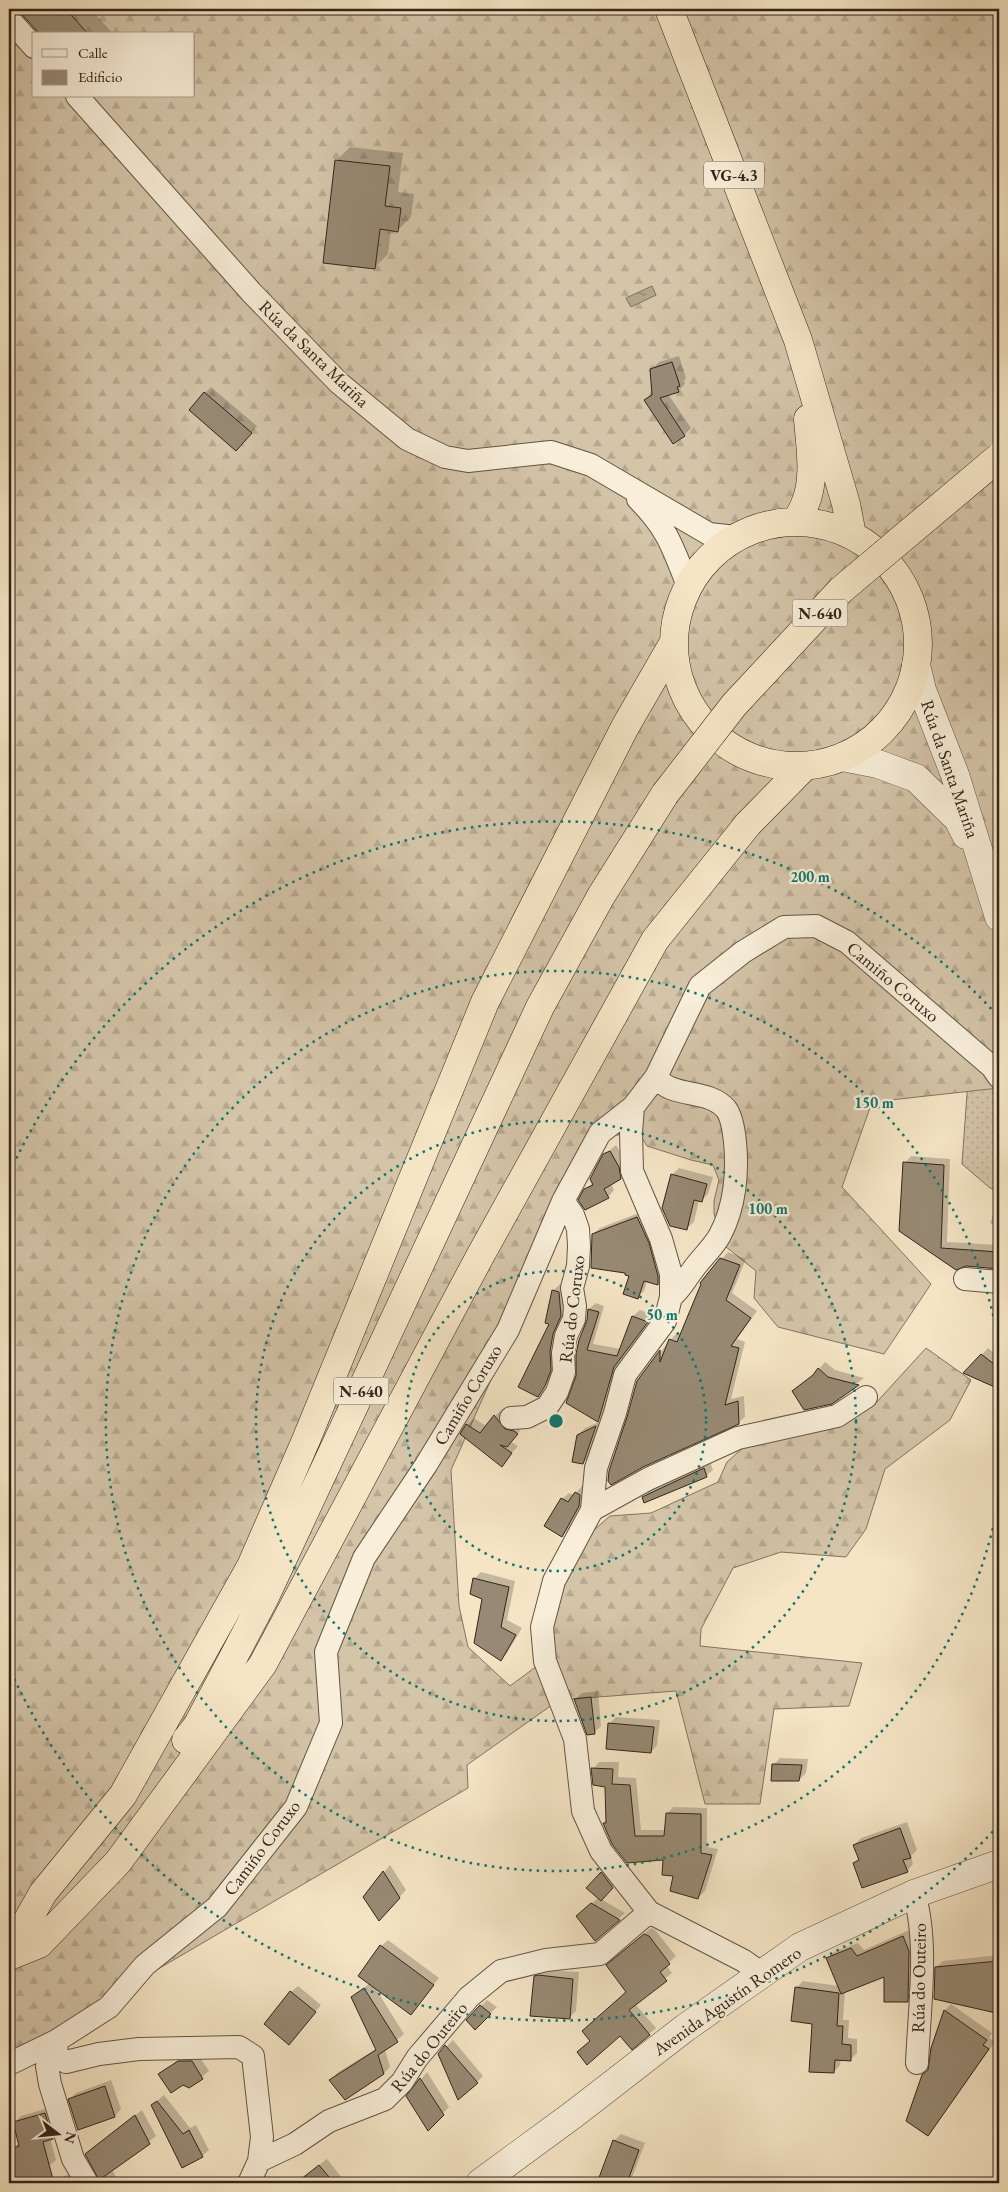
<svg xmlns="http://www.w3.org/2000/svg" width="1008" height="2192" font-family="'EB Garamond',serif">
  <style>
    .grass { fill: url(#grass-dots); stroke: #827461 }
    .forest { fill: url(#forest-firs); stroke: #827461; fill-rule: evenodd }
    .water { fill: url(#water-ripples); stroke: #7e715e }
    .shadow { fill: #0003 }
    .building { fill: #978973; stroke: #31251a }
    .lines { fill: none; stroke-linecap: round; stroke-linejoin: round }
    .minor-casing { stroke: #625545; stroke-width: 24 }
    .tertiary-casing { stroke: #625545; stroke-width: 29 }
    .trunk-casing { stroke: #31251a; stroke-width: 29 }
    .minor { stroke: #f8eed9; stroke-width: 22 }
    .tertiary { stroke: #f8eed9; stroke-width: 28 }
    .trunk { stroke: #f5e5c5; stroke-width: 28 }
    .trunk-bridge-casing { stroke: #31251a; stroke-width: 29; stroke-linecap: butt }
    .trunk-bridge { stroke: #f5e5c5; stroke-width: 28 }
    .ring { fill: none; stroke: #0f766e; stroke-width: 2.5; stroke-dasharray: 2.5 5 }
    .labels { text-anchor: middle; stroke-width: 4.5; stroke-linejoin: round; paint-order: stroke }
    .shield { fill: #f8eed9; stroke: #6d6153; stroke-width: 1 }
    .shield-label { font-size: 16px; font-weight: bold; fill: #31251a }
    .street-label { font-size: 18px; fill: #31251a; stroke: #f8eed9 }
    .centre { fill: #0f766e; stroke: #f8eed9; stroke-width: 2.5 }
    .ring-label { font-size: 15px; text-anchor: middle; font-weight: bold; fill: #0f766e; stroke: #f8eed9; stroke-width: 4.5; stroke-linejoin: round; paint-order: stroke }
  </style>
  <defs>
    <pattern id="grass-dots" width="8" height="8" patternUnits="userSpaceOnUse" patternTransform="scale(1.25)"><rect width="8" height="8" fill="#d4c4a8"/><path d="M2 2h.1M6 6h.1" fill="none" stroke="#b6a890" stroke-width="1.8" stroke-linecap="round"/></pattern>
    <pattern id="forest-firs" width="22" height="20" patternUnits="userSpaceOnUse" patternTransform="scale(1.25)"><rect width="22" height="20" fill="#d4c4a8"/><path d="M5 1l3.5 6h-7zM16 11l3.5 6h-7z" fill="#b6a890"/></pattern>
    <pattern id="water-ripples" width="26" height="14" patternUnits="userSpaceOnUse" patternTransform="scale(1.25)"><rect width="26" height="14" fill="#b2a48b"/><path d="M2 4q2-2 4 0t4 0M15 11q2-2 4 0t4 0" fill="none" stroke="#918571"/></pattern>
  </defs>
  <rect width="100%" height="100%" fill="#f5e5c5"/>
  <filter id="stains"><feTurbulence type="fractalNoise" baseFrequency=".004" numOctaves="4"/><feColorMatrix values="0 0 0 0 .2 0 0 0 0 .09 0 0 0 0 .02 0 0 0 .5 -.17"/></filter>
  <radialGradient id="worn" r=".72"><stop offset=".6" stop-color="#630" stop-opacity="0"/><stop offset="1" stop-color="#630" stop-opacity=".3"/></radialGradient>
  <path class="grass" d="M999 1078V1191L990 1188 962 1164 968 1080Z"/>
  <path class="forest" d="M9 9H999V1088L872 1102 842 1187 931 1284 884 1354 778 1327 754 1298 756 1271 725 1246 714 1214V1201L719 1180 713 1165 691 1160 647 1146 640 1135H599L451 1470 459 1606 468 1647 510 1686 545 1660 560 1592 586 1537 610 1516 651 1513 718 1482 727 1462 745 1446 842 1424 874 1405 926 1348 971 1380 950 1420 885 1469 866 1529 846 1557 781 1552 733 1568 701 1629 700 1646 862 1663 849 1706 774 1709 760 1804H705L676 1691 559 1700 467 1765 468 1788 9 2056ZM34 34H194V96H34Z"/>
  <path class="water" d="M652 286 656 295 631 307 626 298Z"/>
  <path class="shadow" d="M18 9H91L113 34H41Z
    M350 147 403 153 398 192 414 194 411 217 398 230 391 229 388 254 374 268 337 160Z
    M679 356 686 378 684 381 685 384 678 391 668 394 691 428 684 435 645 400 653 393 652 369 659 362Z
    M211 387 257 426 243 443 205 393Z
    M616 1145 625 1160 627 1171 611 1183 614 1190 608 1197 585 1190 593 1183 604 1155Z
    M911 1156 950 1159 947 1242 999 1245V1268L966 1265 900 1230 905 1163Z
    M679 1168 713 1177 708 1194 701 1201 699 1200 694 1222 687 1228 672 1175Z
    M999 1201V1227L990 1223Z
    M644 1211 664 1277 658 1284 647 1281 644 1291 637 1298 631 1276 593 1234 600 1228Z
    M728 1252 746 1259 732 1293 757 1311 737 1339 745 1342 731 1399 744 1396 745 1417 738 1423 638 1381 666 1345V1349L670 1340 677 1333 681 1335 703 1284 701 1283Z
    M560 1284 566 1286 567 1308 557 1363 551 1378 537 1395 551 1323 553 1291Z
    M596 1303 604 1306 593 1344 621 1349 633 1316 640 1310 654 1315 621 1360 604 1414 598 1421 578 1376 589 1309Z
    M988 1348 998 1356 999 1354V1387L965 1373Z
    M825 1362 835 1370 864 1378 831 1403 800 1385 816 1373Z
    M501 1410 511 1423 523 1427 511 1442 518 1446 501 1465 467 1425 474 1418 486 1426Z
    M602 1421 590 1456 583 1463 578 1435 585 1428Z
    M710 1462 713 1470 706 1476 643 1498 650 1491Z
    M582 1486 586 1489 585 1498 569 1529 562 1536V1499L569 1493 574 1495Z
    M481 1572 515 1581 507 1620 522 1628 507 1653 501 1660 483 1598 474 1579Z
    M598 1691 601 1726 594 1733 575 1699 582 1693Z
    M616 1717 660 1720 657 1745 651 1752 610 1723Z
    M780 1758 808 1759 806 1773 799 1780 773 1765Z
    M599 1762H619L618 1777 636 1778 641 1830H666L667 1814 673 1807 707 1808V1847L718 1849 705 1891 698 1898 675 1875 664 1859 613 1844 604 1823 607 1820 606 1785 593 1769Z
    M907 1822 917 1850 911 1856 913 1864 907 1871 854 1863 859 1858 854 1845 861 1838Z
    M390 1865 406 1890 385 1913 364 1897Z
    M608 1866 619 1880 601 1899 625 1913 595 1939 584 1910 598 1898 588 1888Z
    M651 1928 655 1930 676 1956 666 1965 672 1973 635 2004 656 2028 632 2048 620 2034 591 2040 628 1991 614 1959Z
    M909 1930 915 1943 914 1994 907 2000 885 1975 845 1991 843 2020H849L848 2038 857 2039V2053L850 2060 841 2059 840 2065 834 2072 796 1988 803 1981 839 1986 828 1958 834 1952 858 1943 864 1950Z
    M388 1940 439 1978 411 2014 374 1986 404 2034 385 2050 390 2067 384 2073 331 2080 337 2073 377 2048 352 1997 370 1983 381 1946Z
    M999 1955V2009L996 2012 936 1967 943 1961Z
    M542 1970 579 1972 576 2011 569 2018 535 1977Z
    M298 1986 321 2005 289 2043 291 1992Z
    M487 2000 497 2007 475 2028 481 2006Z
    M951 2004 992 2033 989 2038 995 2042 928 2135 930 2069 932 2049 945 2010Z
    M453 2040 483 2076 477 2082 439 2054Z
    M185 2055H198L209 2071 189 2087 160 2074Z
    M427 2072 449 2107 428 2129 408 2096Z
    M111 2080 121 2109 115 2116 70 2099 76 2093Z
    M164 2095 190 2128 196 2125 209 2150 202 2156 152 2105Z
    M52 2107 59 2131 50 2138 56 2160 49 2166 13 2177 9 2162V2148L20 2143 14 2123 21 2116Z
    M142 2110 156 2136 112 2169 119 2183H101L87 2154Z
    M621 2134 645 2143 630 2183H598L614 2141Z
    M327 2159 346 2183H296Z
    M76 2172 84 2183H47L50 2181Z"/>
  <path class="building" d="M17 9H66L88 34H40Z
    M335 160 390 166 385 206 401 208 398 232 380 229 375 269 323 263Z
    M672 362 680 386 677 387 679 392 660 398 685 436 673 444 644 400 652 395 650 369Z
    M204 392 252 433 236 451 189 410Z
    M610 1151 619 1167 621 1179 604 1189 609 1198 585 1210 578 1200 584 1189 593 1185 590 1179 603 1154Z
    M903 1162 944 1165 941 1248 999 1252V1269L966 1266 956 1270 899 1231Z
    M671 1174 707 1184 702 1202 694 1200 687 1230 670 1226 662 1208Z
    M637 1217 649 1243 658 1276V1285L644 1281 638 1299 623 1294 629 1276 625 1275V1273L591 1268 592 1234Z
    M720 1258 740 1265 726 1300 751 1318 731 1346 739 1348 725 1405 738 1401 739 1424 643 1467 611 1485 608 1481 609 1471 627 1417 637 1381 660 1350V1362L669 1339 677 1342 701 1284 700 1283Z
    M552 1290 559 1292 561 1316 553 1334 550 1351 551 1370 545 1386 538 1397 518 1387 549 1324 545 1323Z
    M588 1309 599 1312 587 1350 617 1356 632 1316 648 1322 614 1367 598 1422 566 1403 576 1376V1354L579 1340 587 1320Z
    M981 1354 999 1368V1389L963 1373Z
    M818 1368 828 1377 859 1385 832 1404 804 1410 792 1391 813 1375Z
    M494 1415 505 1429 514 1431 518 1434 507 1447 500 1445 512 1453 502 1467 460 1434 466 1424 480 1433Z
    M596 1426 583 1464 572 1462 577 1435Z
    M704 1468 707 1477 644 1503 642 1497Z
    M575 1492 580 1495 579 1506 562 1537 544 1526 561 1498 568 1502Z
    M473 1578 509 1587 501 1627 516 1635 501 1661 474 1643 482 1599 470 1594Z
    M591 1697 595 1734 587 1735 574 1699Z
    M608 1723 654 1727 651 1753 606 1749Z
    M772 1764 802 1765 799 1781H771Z
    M591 1768 613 1769 612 1784 630 1785 635 1836H664L666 1813 701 1814V1853L712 1855 698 1899 670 1891 673 1876 662 1875 663 1860 627 1863 612 1844 603 1823H606L605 1787 593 1785Z
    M900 1828 911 1858 903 1860 908 1872 862 1888 853 1863 859 1860 853 1845Z
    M383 1871 400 1898 379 1921 363 1897Z
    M601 1872 613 1888 601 1901 586 1888Z
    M591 1903 620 1920 595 1941 576 1916Z
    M644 1934 649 1936 670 1964 660 1972 667 1981 629 2010 650 2035 632 2050 620 2036 587 2065 577 2052 590 2041 582 2031 626 1992 606 1965Z
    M903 1936 909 1951 908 2002H884V1977L841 1994 826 1958 851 1948 857 1956Z
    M380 1945 434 1985 411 2015 358 1976Z
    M998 1961 999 1994 996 2013 934 1999 935 1967Z
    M538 1975 573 1979 570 2019 530 2016 534 1976Z
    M795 1987 839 1993 837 2026H843L842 2044 851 2045V2061L835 2060 834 2073 809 2072 812 2024 791 2021Z
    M364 1988 398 2042 378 2055 384 2074 345 2100 329 2080 376 2050 351 1997Z
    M290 1991 316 2012 289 2045 264 2024Z
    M480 2005 491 2014 475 2030 466 2020Z
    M944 2010 987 2040 983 2045 989 2049 928 2136 906 2121 922 2075 928 2070 931 2048Z
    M445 2045 478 2083 458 2100 438 2054Z
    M178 2061H192L203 2079 189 2088 183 2085 171 2093 158 2074Z
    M420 2078 444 2115 428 2131 406 2096Z
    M105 2086 115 2117 78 2130 68 2099Z
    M157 2101 183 2134 189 2130 203 2157 182 2168 151 2105Z
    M45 2113 53 2139 43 2142 54 2183H13L9 2167V2150L19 2146 13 2122Z
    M135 2115 150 2144 99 2180 85 2154Z
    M613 2140 639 2150 627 2183H597Z
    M319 2165 334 2183H296Z"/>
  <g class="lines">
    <defs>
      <path id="minor" d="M9 19 34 47
        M77 96 251 292 339 383 407 439 445 457 468 461 551 452 591 465 709 534 736 537
        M638 499C668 529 673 548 688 586
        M656 1077C672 1099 708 1088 726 1109 732 1117 734 1132 735 1142 738 1172 735 1207 720 1235 713 1248 701 1258 692 1271 685 1280 681 1289 671 1297
        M965 1279 999 1282
        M511 1418 527 1417 547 1407 557 1392 564 1372 563 1353 566 1336 574 1319 575 1306 572 1288 578 1266 579 1246 578 1229 573 1215 563 1201
        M592 1510 596 1468 615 1413 625 1375 665 1321 671 1297V1274L661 1239 632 1171 631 1132 633 1107
        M914 1894C929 1942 919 2012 917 2063
        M761 1973 744 1961 649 1912 601 1851 583 1811 575 1739 545 1661 542 1627 554 1581 592 1510 648 1479 738 1438 837 1416 866 1397
        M56 2041 57 2056 66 2062 99 2054 139 2049 239 2047 253 2056 262 2137 259 2161 249 2183
        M57 2056 47 2066 50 2084 73 2159 87 2183
        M9 2064 56 2041 109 2007 145 1965 217 1907 296 1807 331 1723 326 1652 364 1558 426 1465 508 1330 563 1201 600 1133 633 1107 656 1077 700 986 743 952 784 927 816 926 847 942 992 1067 999 1077
        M259 2161 295 2144 329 2121 385 2099 402 2082 417 2058 469 1997 501 1971 546 1960 600 1954 649 1912"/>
      <path id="tertiary" d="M916 665 922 690 955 775 999 917
        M842 757 878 764 916 778 958 819 966 835
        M480 2183 574 2114 685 2028 800 1947 914 1894 999 1864"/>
      <path id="trunk" d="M669 9 798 340 846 504 852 535
        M796 521C799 516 803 510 805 504 816 479 810 445 808 419
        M674 644a122 122 0 1 1 244 0a122 122 0 1 1-244 0Z
        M186 1740 197 1726 264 1599 540 1007 601 896 665 794
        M9 1953 43 1893 123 1795 251 1566 306 1440 485 1002 625 727 674 642
        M9 1956 39 1944 118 1862 263 1664 479 1258 655 940 748 824 805 766"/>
    </defs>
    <use href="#minor" class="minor-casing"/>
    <use href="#tertiary" class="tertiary-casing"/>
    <use href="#trunk" class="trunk-casing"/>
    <use href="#minor" class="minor"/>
    <use href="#tertiary" class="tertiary"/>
    <use href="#trunk" class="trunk"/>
    <defs>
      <path id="trunk-bridge" d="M665 794 734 705 841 590 999 457"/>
    </defs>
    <use href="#trunk-bridge" class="trunk-bridge-casing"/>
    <use href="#trunk-bridge" class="trunk-bridge"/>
  </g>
  <g class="ring">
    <circle cx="556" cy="1421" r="150"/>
    <circle cx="556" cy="1421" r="300"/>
    <path d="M999 1499A450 450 0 1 1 999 1343"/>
    <path d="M998 1826A600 600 0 0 1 10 1670M10 1172A600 600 0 0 1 998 1016"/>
  </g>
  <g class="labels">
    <g class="shield">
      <rect x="704" y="161.5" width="60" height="27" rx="4"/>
      <rect x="792.5" y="599.5" width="55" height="27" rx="4"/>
      <rect x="333.5" y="1377.5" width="55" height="27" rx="4"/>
    </g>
    <g class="shield-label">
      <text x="734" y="181">VG-4.3</text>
      <text x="820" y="619">N-640</text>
      <text x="361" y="1397">N-640</text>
    </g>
    <g class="street-label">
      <text transform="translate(314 354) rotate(44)" y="6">Rúa da Santa Mariña</text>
      <text transform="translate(950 769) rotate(71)" y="6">Rúa da Santa Mariña</text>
      <text transform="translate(893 982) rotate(40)" y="6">Camiño Coruxo</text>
      <text transform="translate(572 1309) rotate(-83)" y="6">Rúa do Coruxo</text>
      <text transform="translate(468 1395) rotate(-59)" y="6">Camiño Coruxo</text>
      <text transform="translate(262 1848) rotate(-53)" y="6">Camiño Coruxo</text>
      <text transform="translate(919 1978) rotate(-89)" y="6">Rúa do Outeiro</text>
      <text transform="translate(727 2001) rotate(-35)" y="6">Avenida Agustín Romero</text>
      <text transform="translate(429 2047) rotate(-51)" y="6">Rúa do Outeiro</text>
    </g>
  </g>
  <circle cx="556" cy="1421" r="8" class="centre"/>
  <g class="ring-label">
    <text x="810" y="882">200 m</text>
    <text x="874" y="1108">150 m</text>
    <text x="768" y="1214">100 m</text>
    <text x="662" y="1320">50 m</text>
  </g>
  <rect width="1008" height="2192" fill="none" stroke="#f5e5c5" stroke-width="30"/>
  <rect x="10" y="10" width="988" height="2172" fill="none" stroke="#31251a" stroke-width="2.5"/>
  <rect x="15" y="15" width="978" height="2162" fill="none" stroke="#31251a"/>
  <rect x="32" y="32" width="162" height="65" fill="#f8eed9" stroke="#a89e8d"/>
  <rect x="42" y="49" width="25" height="8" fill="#f8eed9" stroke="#a89e8d"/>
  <text x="78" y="58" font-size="15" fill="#31251a">Calle</text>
  <rect x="42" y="70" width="25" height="15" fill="#978973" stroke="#a89e8d"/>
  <text x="78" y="82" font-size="15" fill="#31251a">Edificio</text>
  <g transform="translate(58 2134) rotate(106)" stroke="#f8eed9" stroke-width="4" paint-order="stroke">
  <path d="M0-4L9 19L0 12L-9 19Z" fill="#31251a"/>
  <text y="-8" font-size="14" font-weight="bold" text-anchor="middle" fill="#31251a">N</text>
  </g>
  <rect width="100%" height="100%" filter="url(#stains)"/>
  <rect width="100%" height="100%" fill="url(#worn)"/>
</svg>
